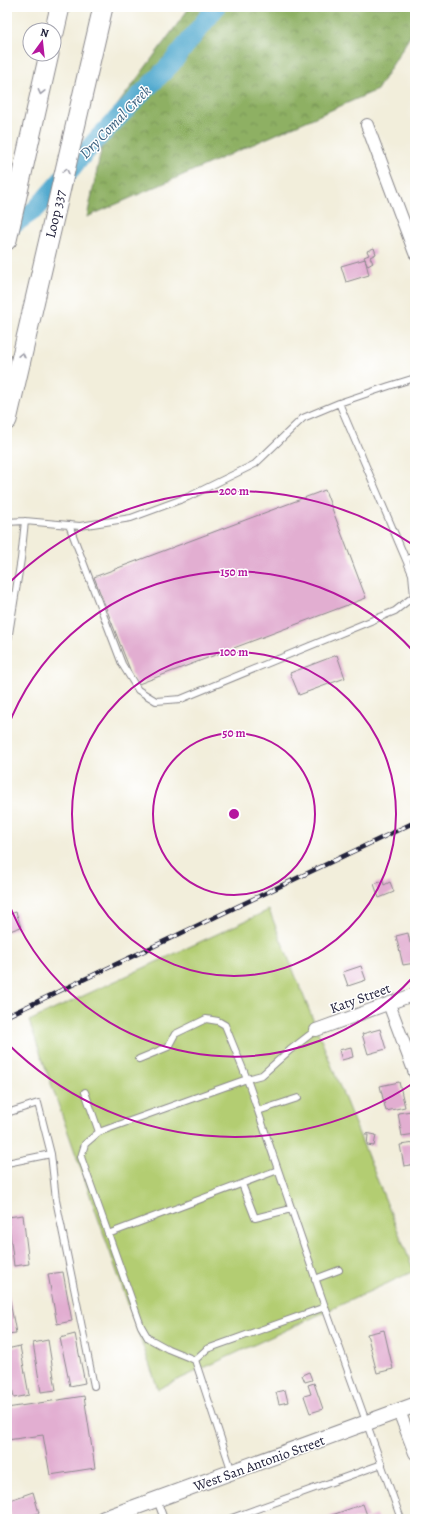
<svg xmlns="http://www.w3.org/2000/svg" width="422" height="1526" font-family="Alegreya,serif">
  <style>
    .green { fill: #b3cd72; stroke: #6a7856 }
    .forest { fill: url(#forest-crowns); stroke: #586950 }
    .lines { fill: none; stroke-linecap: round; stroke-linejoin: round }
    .river { stroke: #52aacf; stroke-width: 19 }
    .building { fill: #e2aed1 }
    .service-casing { stroke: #8a888b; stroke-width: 8 }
    .minor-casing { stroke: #8a888b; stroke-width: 14 }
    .tertiary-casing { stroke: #8a888b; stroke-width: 17 }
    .primary-casing { stroke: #8a888b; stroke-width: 21 }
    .service { stroke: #fff; stroke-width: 6 }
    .minor { stroke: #fff; stroke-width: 12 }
    .tertiary { stroke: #fff; stroke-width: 15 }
    .primary { stroke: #fff; stroke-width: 19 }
    .rail-casing { stroke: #22223b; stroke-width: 4.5 }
    .rail { stroke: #fff; stroke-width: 3; stroke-dasharray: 9; stroke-linecap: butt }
    .oneway { stroke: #9c9ca7 }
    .ring { fill: none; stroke: #b5179e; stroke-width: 2 }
    .labels { text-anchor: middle; stroke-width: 3; stroke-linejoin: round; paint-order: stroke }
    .street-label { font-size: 14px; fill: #22223b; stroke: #fff }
    .water-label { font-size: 15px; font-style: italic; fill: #385f7e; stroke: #fff }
    .centre { fill: #b5179e; stroke: #fff; stroke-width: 2 }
    .ring-label { font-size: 12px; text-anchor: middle; font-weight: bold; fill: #b5179e; stroke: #fff; stroke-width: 3; stroke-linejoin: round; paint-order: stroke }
  </style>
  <defs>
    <pattern id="forest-crowns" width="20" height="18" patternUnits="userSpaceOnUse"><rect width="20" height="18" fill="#8eb064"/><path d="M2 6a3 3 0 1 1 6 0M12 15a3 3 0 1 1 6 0" fill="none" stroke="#748f54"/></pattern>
  </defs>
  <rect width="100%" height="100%" fill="#fff"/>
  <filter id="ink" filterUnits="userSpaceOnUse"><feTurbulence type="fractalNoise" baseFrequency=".025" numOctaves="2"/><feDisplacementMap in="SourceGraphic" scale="8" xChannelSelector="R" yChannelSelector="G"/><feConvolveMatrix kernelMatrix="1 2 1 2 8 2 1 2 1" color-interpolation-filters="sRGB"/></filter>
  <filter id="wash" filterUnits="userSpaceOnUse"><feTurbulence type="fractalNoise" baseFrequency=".012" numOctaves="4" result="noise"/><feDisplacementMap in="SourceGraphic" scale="16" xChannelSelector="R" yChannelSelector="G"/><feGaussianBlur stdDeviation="0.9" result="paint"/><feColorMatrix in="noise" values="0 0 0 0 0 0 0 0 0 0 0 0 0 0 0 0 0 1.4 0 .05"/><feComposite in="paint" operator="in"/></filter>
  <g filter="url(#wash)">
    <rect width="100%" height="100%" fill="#f2eedb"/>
    <path class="green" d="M269 910 414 1271 158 1389 29 1021Z"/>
    <path class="forest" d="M190 7H415V28L377 90 87 217 108 118Z"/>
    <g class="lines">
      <path class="river" d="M7 229 36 209 97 139 171 64 216 7"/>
    </g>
    <g id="blocks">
      <path class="building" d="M374 248 376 254 370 257 373 263 368 266 364 257 369 255 367 251Z
        M365 259 369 275 346 282 341 266Z
        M325 490 366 598 136 685 94 577Z
        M337 655 345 678 299 695 290 673Z
        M383 881 384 885 390 882 394 892 379 898 374 884Z
        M16 912 21 927 7 932V915Z
        M408 933 410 943 415 942V963L403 965 396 936Z
        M361 966 366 980 348 986 343 972Z
        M380 1029 386 1049 368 1054 362 1034Z
        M351 1047 353 1057 342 1060 339 1050Z
        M399 1082 405 1107 386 1111 380 1086Z
        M411 1111 415 1134 402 1136 398 1113Z
        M366 1133 376 1135 374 1146 367 1145 368 1135H365Z
        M415 1143V1164L404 1166 400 1145Z
        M23 1215 29 1264 14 1266 8 1217Z
        M63 1272 72 1321 57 1324 48 1274Z
        M7 1285 16 1333 7 1334Z
        M384 1330 393 1369 377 1373 367 1334Z
        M75 1334 85 1383 70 1386 60 1338Z
        M48 1340 56 1390 41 1392 33 1343Z
        M20 1346 29 1395 14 1398 7 1358V1349Z
        M309 1372 312 1380 305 1382 302 1375Z
        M314 1383 323 1409 310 1413 304 1396 311 1394 308 1385Z
        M285 1390 288 1402 279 1404 276 1392Z
        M84 1396 95 1468 50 1475 43 1435 7 1440V1408Z
        M33 1492 39 1513 20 1519H12L7 1501Z
        M363 1504 368 1518 376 1515 378 1519H321Z"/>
    </g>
  </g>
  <g filter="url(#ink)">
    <use href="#blocks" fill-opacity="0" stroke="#8a888b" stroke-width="1"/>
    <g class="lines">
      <defs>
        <path id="service" d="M7 522 25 521 80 526 131 518 188 497 255 464 303 418 339 403 389 386 415 378
          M69 525 122 664 138 690 156 701 181 699 395 611 414 596 412 574 339 403
          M406 559 415 556
          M7 646 21 559 25 521
          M139 1059 168 1047 175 1034 206 1019 218 1021 225 1025 247 1079 262 1075 290 1050 316 1030
          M85 1092 99 1132
          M258 1111 298 1098
          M7 1113 38 1103 51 1154 56 1200 94 1386
          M7 1163 51 1154
          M242 1184 255 1218 291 1209
          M108 1234 278 1170
          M315 1279 339 1270
          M195 1360 207 1349 325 1307
          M232 1472 195 1360 168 1349 148 1338 141 1326 81 1157 85 1144 99 1132 247 1079 325 1307 401 1519
          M157 1500 164 1519
          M130 1509 133 1519
          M229 1519 382 1464"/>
        <path id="minor" d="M367 125 415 253
          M389 1004 415 1073
          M316 1030 415 994
          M399 1411 415 1453"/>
        <path id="tertiary" d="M103 1519 415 1405"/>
        <path id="primary" d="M54 33 60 7
          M7 240 49 54
          M7 420 103 7"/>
      </defs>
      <use href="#service" class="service-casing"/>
      <use href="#minor" class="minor-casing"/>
      <use href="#tertiary" class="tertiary-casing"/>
      <use href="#primary" class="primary-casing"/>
      <use href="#service" class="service"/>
      <use href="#minor" class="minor"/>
      <use href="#tertiary" class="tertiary"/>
      <use href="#primary" class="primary"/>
      <defs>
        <path id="rail" d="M7 1016 415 822"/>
      </defs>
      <use href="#rail" class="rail-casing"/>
      <use href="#rail" class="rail"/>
    </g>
    <defs><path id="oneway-chevron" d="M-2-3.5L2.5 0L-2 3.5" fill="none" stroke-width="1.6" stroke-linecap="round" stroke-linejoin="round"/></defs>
    <g class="oneway">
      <use href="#oneway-chevron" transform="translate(41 92) rotate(103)"/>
      <use href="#oneway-chevron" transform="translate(66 171) rotate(-77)"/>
      <use href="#oneway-chevron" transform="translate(22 355) rotate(-77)"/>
    </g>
  </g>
  <g class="ring">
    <circle cx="234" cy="814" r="81"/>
    <circle cx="234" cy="814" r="162"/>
    <path d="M414 976A242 242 0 0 1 7 899M7 729A242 242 0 0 1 414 652"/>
    <path d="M415 1082A323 323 0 0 1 8 1044M8 584A323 323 0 0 1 415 546"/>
  </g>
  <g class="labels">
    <g class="street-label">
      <text transform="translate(55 214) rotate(-77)" y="5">Loop 337</text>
      <text transform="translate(360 998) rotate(-20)" y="5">Katy Street</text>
      <text transform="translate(259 1463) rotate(-20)" y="5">West San Antonio Street</text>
    </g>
    <g class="water-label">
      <text transform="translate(115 122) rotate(-46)" y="5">Dry Comal Creek</text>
    </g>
  </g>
  <circle cx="234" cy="814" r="6" class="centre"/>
  <g class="ring-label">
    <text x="234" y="495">200 m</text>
    <text x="234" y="576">150 m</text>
    <text x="234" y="656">100 m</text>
    <text x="234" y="737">50 m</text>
  </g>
  <rect width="422" height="1526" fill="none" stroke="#fff" stroke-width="24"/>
  <g transform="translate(42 42) rotate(15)"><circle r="19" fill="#ffffff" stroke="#a7a7b1"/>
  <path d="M0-3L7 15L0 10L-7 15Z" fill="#b5179e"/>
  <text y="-6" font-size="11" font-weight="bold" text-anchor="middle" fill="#22223b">N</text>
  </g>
</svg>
